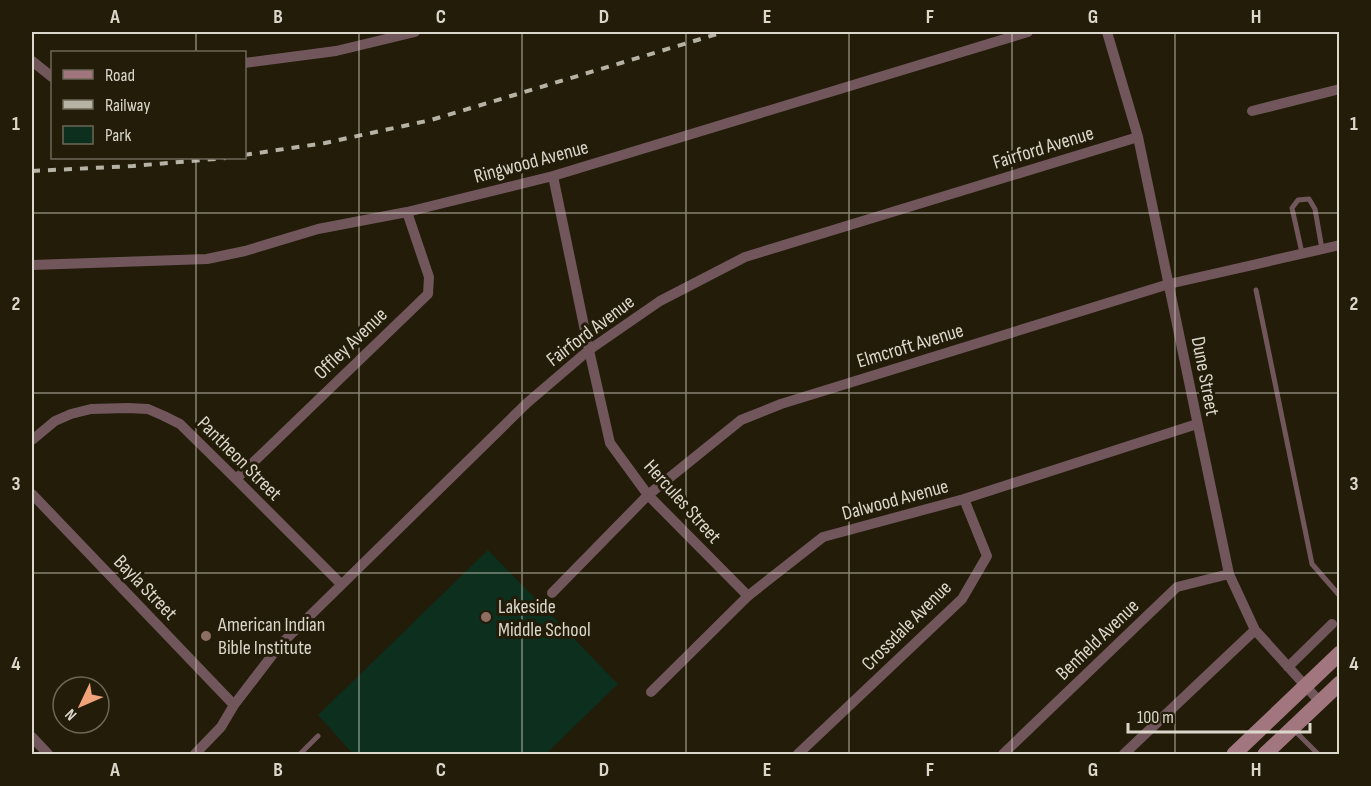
<svg xmlns="http://www.w3.org/2000/svg" width="1371" height="786" font-family="'Sofia Sans Condensed',sans-serif">
  <style>
    .green { fill: #0c301d }
    .lines { fill: none; stroke-linecap: round; stroke-linejoin: round }
    .lane { stroke: #71565b; stroke-width: 5 }
    .street { stroke: #71565b; stroke-width: 10 }
    .secondary { stroke: #a1767e; stroke-width: 15 }
    .rail { stroke: #b6b2a4; stroke-width: 4; stroke-dasharray: 8 8; stroke-linecap: butt }
    .grid { fill: none; stroke: #dbd7cb; stroke-width: 1.5; stroke-opacity: 0.55 }
    .education-dot { fill: #8d6e63; stroke: #221c09; stroke-width: 2 }
    .labels { text-anchor: middle; stroke-width: 6; stroke-linejoin: round; paint-order: stroke }
    .street-label { font-size: 20px; fill: #dbd7cb; stroke: #221c09 }
    .poi-label { font-size: 20px; fill: #dbd7cb; stroke: #221c09; text-anchor: start }
    .neatline { fill: none; stroke: #dbd7cb; stroke-width: 2 }
    .grid-label { font-size: 20px; text-anchor: middle; font-weight: bold; fill: #dbd7cb }
  </style>
  <rect width="100%" height="100%" fill="#221c09"/>
  <path class="green" d="M488 550 618 684 546 754H353L318 715Z"/>
  <g class="lines">
    <path class="lane" d="M1302 253 1292 208 1298 200 1309 199 1315 209 1322 249
      M1256 290 1312 564 1340 596
      M1294 730 1318 754
      M300 754 318 736"/>
    <path class="street" d="M1107 32 1138 137 1229 574 1255 630 1320 702
      M32 61 52 77
      M244 63 336 51 415 32
      M1252 111 1340 89
      M553 176 589 350 610 443 648 495 748 596
      M32 265 207 259 245 251 318 229 407 212 553 176 1028 32
      M32 440 55 421 71 414 91 409 128 408 148 409 164 416 180 424 236 479 341 584
      M236 479 428 294 429 277 407 212
      M32 494 234 705
      M552 593 648 495 741 420 781 404 1169 284 1340 245
      M1288 667 1332 624
      M651 692 748 596 823 537 964 499 1197 424
      M32 737 48 754
      M195 754 221 727 234 705 280 645 527 403 589 350 660 301 745 257 1138 137
      M798 754 962 599 987 556 964 499
      M1003 754 1177 587 1229 574
      M1124 754 1255 630"/>
    <path class="secondary" d="M1234 754 1340 653
      M1265 754 1340 683"/>
    <path class="rail" d="M244 155 325 143 431 120 724 32
      M32 171 133 166 226 158"/>
  </g>
  <path class="grid" d="M196 32V52M359 32V754M522 32V754M686 32V754M849 32V754M1012 32V754M1175 32V754M196 158V754M32 213H1340M32 393H1340M32 573H1340"/>
  <g class="education-dot">
    <circle cx="486" cy="617" r="6"/>
    <circle cx="206" cy="636" r="6"/>
  </g>
  <g class="labels">
    <g class="street-label">
      <text transform="translate(1043 147) rotate(-17)" y="7">Fairford Avenue</text>
      <text transform="translate(531 161) rotate(-15)" y="7">Ringwood Avenue</text>
      <text transform="translate(590 330) rotate(-37)" y="7">Fairford Avenue</text>
      <text transform="translate(350 343) rotate(-44)" y="7">Offley Avenue</text>
      <text transform="translate(910 345) rotate(-17)" y="7">Elmcroft Avenue</text>
      <text transform="translate(1206 376) rotate(79)" y="7">Dune Street</text>
      <text transform="translate(240 458) rotate(45)" y="7">Pantheon Street</text>
      <text transform="translate(895 499) rotate(-15)" y="7">Dalwood Avenue</text>
      <text transform="translate(683 501) rotate(48)" y="7">Hercules Street</text>
      <text transform="translate(146 587) rotate(46)" y="7">Bayla Street</text>
      <text transform="translate(906 625) rotate(-45)" y="7">Crossdale Avenue</text>
      <text transform="translate(1097 639) rotate(-44)" y="7">Benfield Avenue</text>
    </g>
    <g class="poi-label">
      <text x="498" y="613">Lakeside<tspan x="498" dy="23">Middle School</tspan></text>
      <text x="218" y="631">American Indian<tspan x="218" dy="23">Bible Institute</tspan></text>
    </g>
  </g>
  <rect width="1371" height="786" fill="none" stroke="#221c09" stroke-width="66"/>
  <rect x="51" y="51" width="195" height="108" fill="#221c09" stroke="#6c6757" stroke-width="1.5"/>
  <rect x="63" y="70" width="30" height="9" fill="#a1767e" stroke="#6c6757" stroke-width="1.5"/>
  <text x="105" y="81" font-size="18" fill="#dbd7cb">Road</text>
  <rect x="63" y="100" width="30" height="9" fill="#b6b2a4" stroke="#6c6757" stroke-width="1.5"/>
  <text x="105" y="111" font-size="18" fill="#dbd7cb">Railway</text>
  <rect x="63" y="126" width="30" height="18" fill="#0c301d" stroke="#6c6757" stroke-width="1.5"/>
  <text x="105" y="141" font-size="18" fill="#dbd7cb">Park</text>
  <g transform="translate(81 705) rotate(226)"><circle r="28" fill="#221c09" stroke="#6c6757" stroke-width="1.5"/>
  <path d="M0-4.5L10 22L0 15L-10 22Z" fill="#f0a279"/>
  <text y="-9" font-size="16" font-weight="bold" text-anchor="middle" fill="#dbd7cb">N</text>
  </g>
  <path d="M1128 723v9h182v-9" fill="none" stroke="#dbd7cb" stroke-width="3"/>
  <text x="1137" y="723" font-size="18" fill="#dbd7cb" stroke="#221c09" stroke-width="4.5" paint-order="stroke">100 m</text>
  <rect x="33" y="33" width="1305" height="720" class="neatline"/>
  <g class="grid-label">
    <text x="115" y="23">A</text>
    <text x="278" y="23">B</text>
    <text x="441" y="23">C</text>
    <text x="604" y="23">D</text>
    <text x="767" y="23">E</text>
    <text x="930" y="23">F</text>
    <text x="1093" y="23">G</text>
    <text x="1256" y="23">H</text>
    <text x="16" y="130">1</text>
    <text x="1354" y="130">1</text>
    <text x="16" y="310">2</text>
    <text x="1354" y="310">2</text>
    <text x="16" y="490">3</text>
    <text x="1354" y="490">3</text>
    <text x="16" y="670">4</text>
    <text x="1354" y="670">4</text>
    <text x="115" y="776">A</text>
    <text x="278" y="776">B</text>
    <text x="441" y="776">C</text>
    <text x="604" y="776">D</text>
    <text x="767" y="776">E</text>
    <text x="930" y="776">F</text>
    <text x="1093" y="776">G</text>
    <text x="1256" y="776">H</text>
  </g>
</svg>
